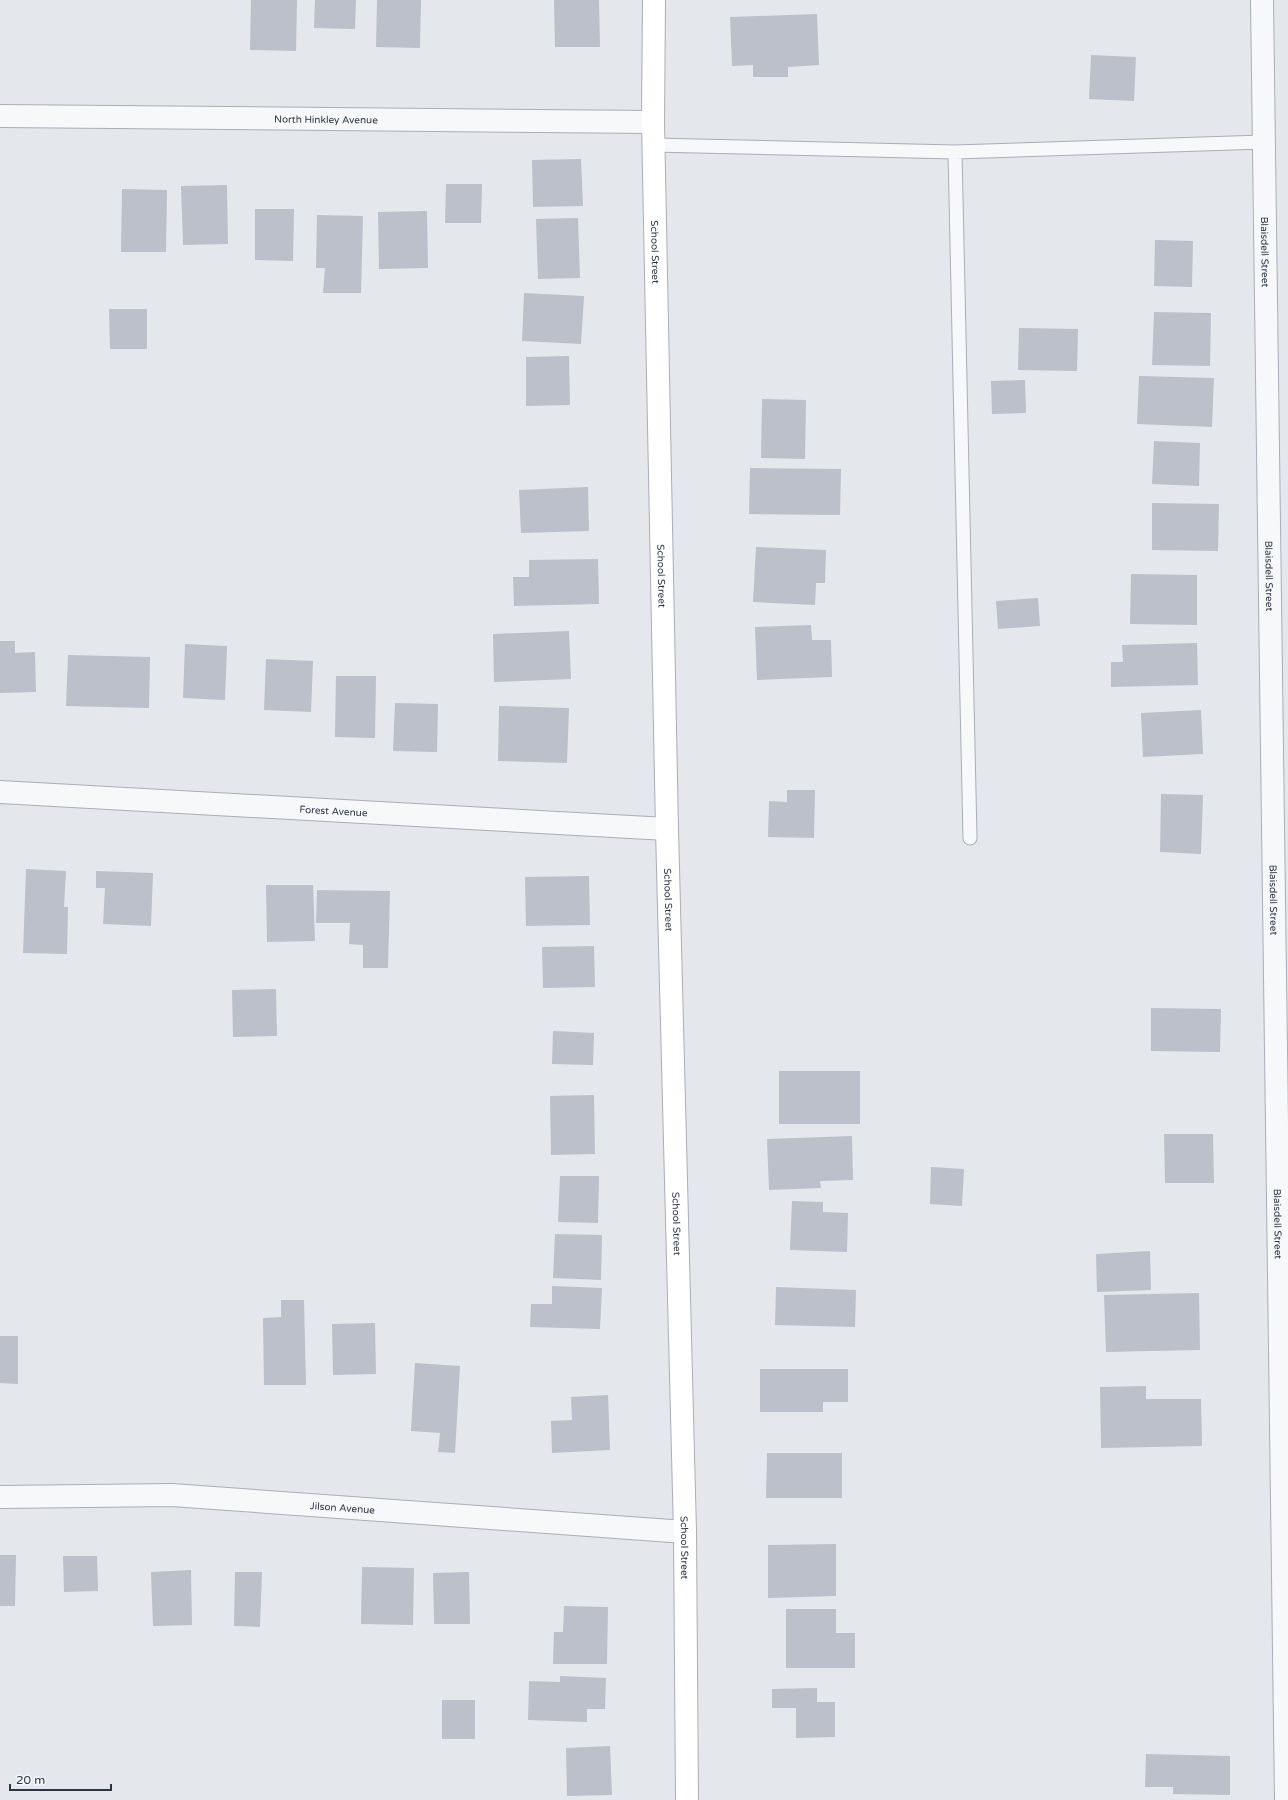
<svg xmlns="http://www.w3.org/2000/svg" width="1288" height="1800" font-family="'Varela Round',sans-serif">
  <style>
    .building { fill: #bbc0ca }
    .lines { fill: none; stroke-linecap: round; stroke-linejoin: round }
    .lane-casing { stroke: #a9aeb7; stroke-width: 15 }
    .street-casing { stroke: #a9aeb7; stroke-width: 24 }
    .secondary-casing { stroke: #a9aeb7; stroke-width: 24 }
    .lane { stroke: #f7f8fa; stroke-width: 13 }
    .street { stroke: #f7f8fa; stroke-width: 22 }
    .secondary { stroke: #fff; stroke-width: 22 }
    .labels { text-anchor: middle; stroke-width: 3; stroke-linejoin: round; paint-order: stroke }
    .street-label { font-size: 10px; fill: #2b3445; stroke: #f4f6f9 }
  </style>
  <rect width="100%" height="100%" fill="#e4e7ec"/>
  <path class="building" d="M251 0H297L296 51 250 50Z
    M315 0H356L355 29 314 28Z
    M377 0H421L420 48 376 47Z
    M554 0H599L600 47H555Z
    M817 14 819 65 788 67V77H753V65L732 66 730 17Z
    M1091 55 1136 57 1134 101 1089 99Z
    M581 159 583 206 533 207 532 160Z
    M446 184H482L481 223H445Z
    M227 185 228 244 183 245 181 186Z
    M122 189 167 190 166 252H121Z
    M255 209H294L293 261 255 260Z
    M427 211 428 268 379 269 378 212Z
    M317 215 363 216 361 293H323L325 268H316Z
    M578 218 580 278 538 279 536 219Z
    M1155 240 1193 241 1192 287 1154 286Z
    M524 293 584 296 581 344 522 341Z
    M109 309H147V349H110Z
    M1154 312 1211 313 1210 366 1152 365Z
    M1019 328 1078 329 1077 371 1018 370Z
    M569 356 570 405 526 406V357Z
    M1139 376 1214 378 1212 427 1137 424Z
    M1025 380 1026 413 992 414 991 381Z
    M762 399 806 400 805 459 761 458Z
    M1154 441 1200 443 1199 486 1152 484Z
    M750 468 841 469 840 515 749 514Z
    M588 487 589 531 521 533 519 490Z
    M1152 503 1219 504 1218 551 1152 550Z
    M756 547 826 550 825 583H816L815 605 753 602Z
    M598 559 599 604 514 606 513 577H529V560Z
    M1131 574 1197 575V625L1130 624Z
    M1038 598 1040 626 998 629 996 601Z
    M811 625 812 640H831L832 677 757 680 755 627Z
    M569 631 571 679 494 682 493 634Z
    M0 641H15V653L35 652 36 692 0 693Z
    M1197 643 1198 685 1111 687V662H1123L1122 645Z
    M185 644 227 646 225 700 183 698Z
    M68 655 150 657 149 708 66 706Z
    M266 659 313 661 311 712 264 710Z
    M336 676H376L375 738 335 737Z
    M395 703 438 704 437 752 393 751Z
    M499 706 569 708 567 763 498 761Z
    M1201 710 1203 754 1143 757 1141 713Z
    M787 790H815L814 838 768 837 769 801 787 802Z
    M1161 794 1203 795 1201 854 1160 852Z
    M26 869 66 871 64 907H68L67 954 23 953Z
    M96 871 153 873 151 926 103 924 105 888H96Z
    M589 876 590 925 526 926 525 877Z
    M266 885H313L315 941 267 942Z
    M317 890 390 891 388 968H363V945L349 944 350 923H316Z
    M594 946 595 987 543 988 542 947Z
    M276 989 277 1036 233 1037 232 990Z
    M1151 1008 1221 1009 1220 1052 1151 1051Z
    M553 1031 594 1033 593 1065 552 1064Z
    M779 1071H860V1124H779Z
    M594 1095 595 1154 551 1155 550 1096Z
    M1164 1134H1213L1214 1183H1165Z
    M852 1136 853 1180 820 1181 821 1188 769 1190 767 1139Z
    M931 1167 964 1169 962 1206 930 1204Z
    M560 1176H599L598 1223 558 1222Z
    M792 1201 823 1202V1212L848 1213 847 1252 790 1250Z
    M555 1234 602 1235 601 1280 553 1278Z
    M1150 1251 1151 1290 1097 1292 1096 1254Z
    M552 1286 602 1288 600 1329 530 1327 531 1304H552Z
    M776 1287 856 1290 855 1327 775 1325Z
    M1199 1293 1200 1350 1106 1352 1104 1295Z
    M281 1300H304L306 1385H264L263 1318 281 1317Z
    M375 1323 376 1374 333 1375 332 1324Z
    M0 1336H18V1384L0 1383Z
    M415 1363 460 1366 455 1453 438 1452 440 1433 411 1431Z
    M760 1369H848V1402H823V1412H760Z
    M1146 1386V1399H1201L1202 1446 1101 1448 1100 1387Z
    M608 1395 610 1450 552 1453 551 1421 572 1420 571 1397Z
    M767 1453H842V1498H766Z
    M836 1544V1596L768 1598V1545Z
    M0 1555H16L15 1606H0Z
    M63 1556H97L98 1591 64 1592Z
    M362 1567 414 1568 413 1625 361 1624Z
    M191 1570 192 1625 153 1626 151 1572Z
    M235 1572H262L260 1627 234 1626Z
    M469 1572 470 1624H434L433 1573Z
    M564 1606 608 1607 607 1664H553L554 1632H563Z
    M786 1609H836V1633H855V1668H786Z
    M560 1676 606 1678 605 1709H587V1722L528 1720 529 1681 560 1682Z
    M817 1688V1702H835V1737L796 1738V1708H772V1689Z
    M442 1700H475V1739H442Z
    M610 1746 612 1795 567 1796 566 1748Z
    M1146 1754 1230 1756V1795L1173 1794V1787H1145Z"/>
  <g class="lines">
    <defs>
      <path id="lane" d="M653 145 955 152 1264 142
        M955 152 970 838"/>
      <g id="street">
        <path id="s1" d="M1262 0 1286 1800"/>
        <path id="s2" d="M0 116 653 122"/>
        <path id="s3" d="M0 792 667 829"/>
        <path id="s4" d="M0 1497 172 1495 685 1532"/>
      </g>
      <g id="secondary">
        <path id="s5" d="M654 0 653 122 667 829 685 1532 687 1800"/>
      </g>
    </defs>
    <use href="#lane" class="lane-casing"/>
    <use href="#street" class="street-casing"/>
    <use href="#secondary" class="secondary-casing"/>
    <use href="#lane" class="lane"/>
    <use href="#street" class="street"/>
    <use href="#secondary" class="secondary"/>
  </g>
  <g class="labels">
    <g class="street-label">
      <text dy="4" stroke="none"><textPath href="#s2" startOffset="326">North Hinkley Avenue</textPath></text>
      <text dy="4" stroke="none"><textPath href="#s5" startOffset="252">School Street</textPath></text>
      <text dy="4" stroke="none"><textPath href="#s1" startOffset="252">Blaisdell Street</textPath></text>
      <text dy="4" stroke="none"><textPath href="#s5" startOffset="576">School Street</textPath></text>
      <text dy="4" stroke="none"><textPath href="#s1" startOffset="576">Blaisdell Street</textPath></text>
      <text dy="4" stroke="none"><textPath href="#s3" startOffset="334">Forest Avenue</textPath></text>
      <text dy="4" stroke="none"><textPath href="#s5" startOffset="900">School Street</textPath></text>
      <text dy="4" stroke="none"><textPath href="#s1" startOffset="900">Blaisdell Street</textPath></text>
      <text dy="4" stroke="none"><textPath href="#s5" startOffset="1224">School Street</textPath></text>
      <text dy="4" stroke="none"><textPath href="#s1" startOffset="1224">Blaisdell Street</textPath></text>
      <text dy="4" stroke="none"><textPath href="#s4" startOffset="343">Jilson Avenue</textPath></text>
      <text dy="4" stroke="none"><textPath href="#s5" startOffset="1548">School Street</textPath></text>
    </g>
  </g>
  <path d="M10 1784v6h101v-6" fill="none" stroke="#2b3445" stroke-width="2"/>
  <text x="16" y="1784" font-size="12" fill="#2b3445" stroke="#f4f6f9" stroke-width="3" paint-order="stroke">20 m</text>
</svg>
